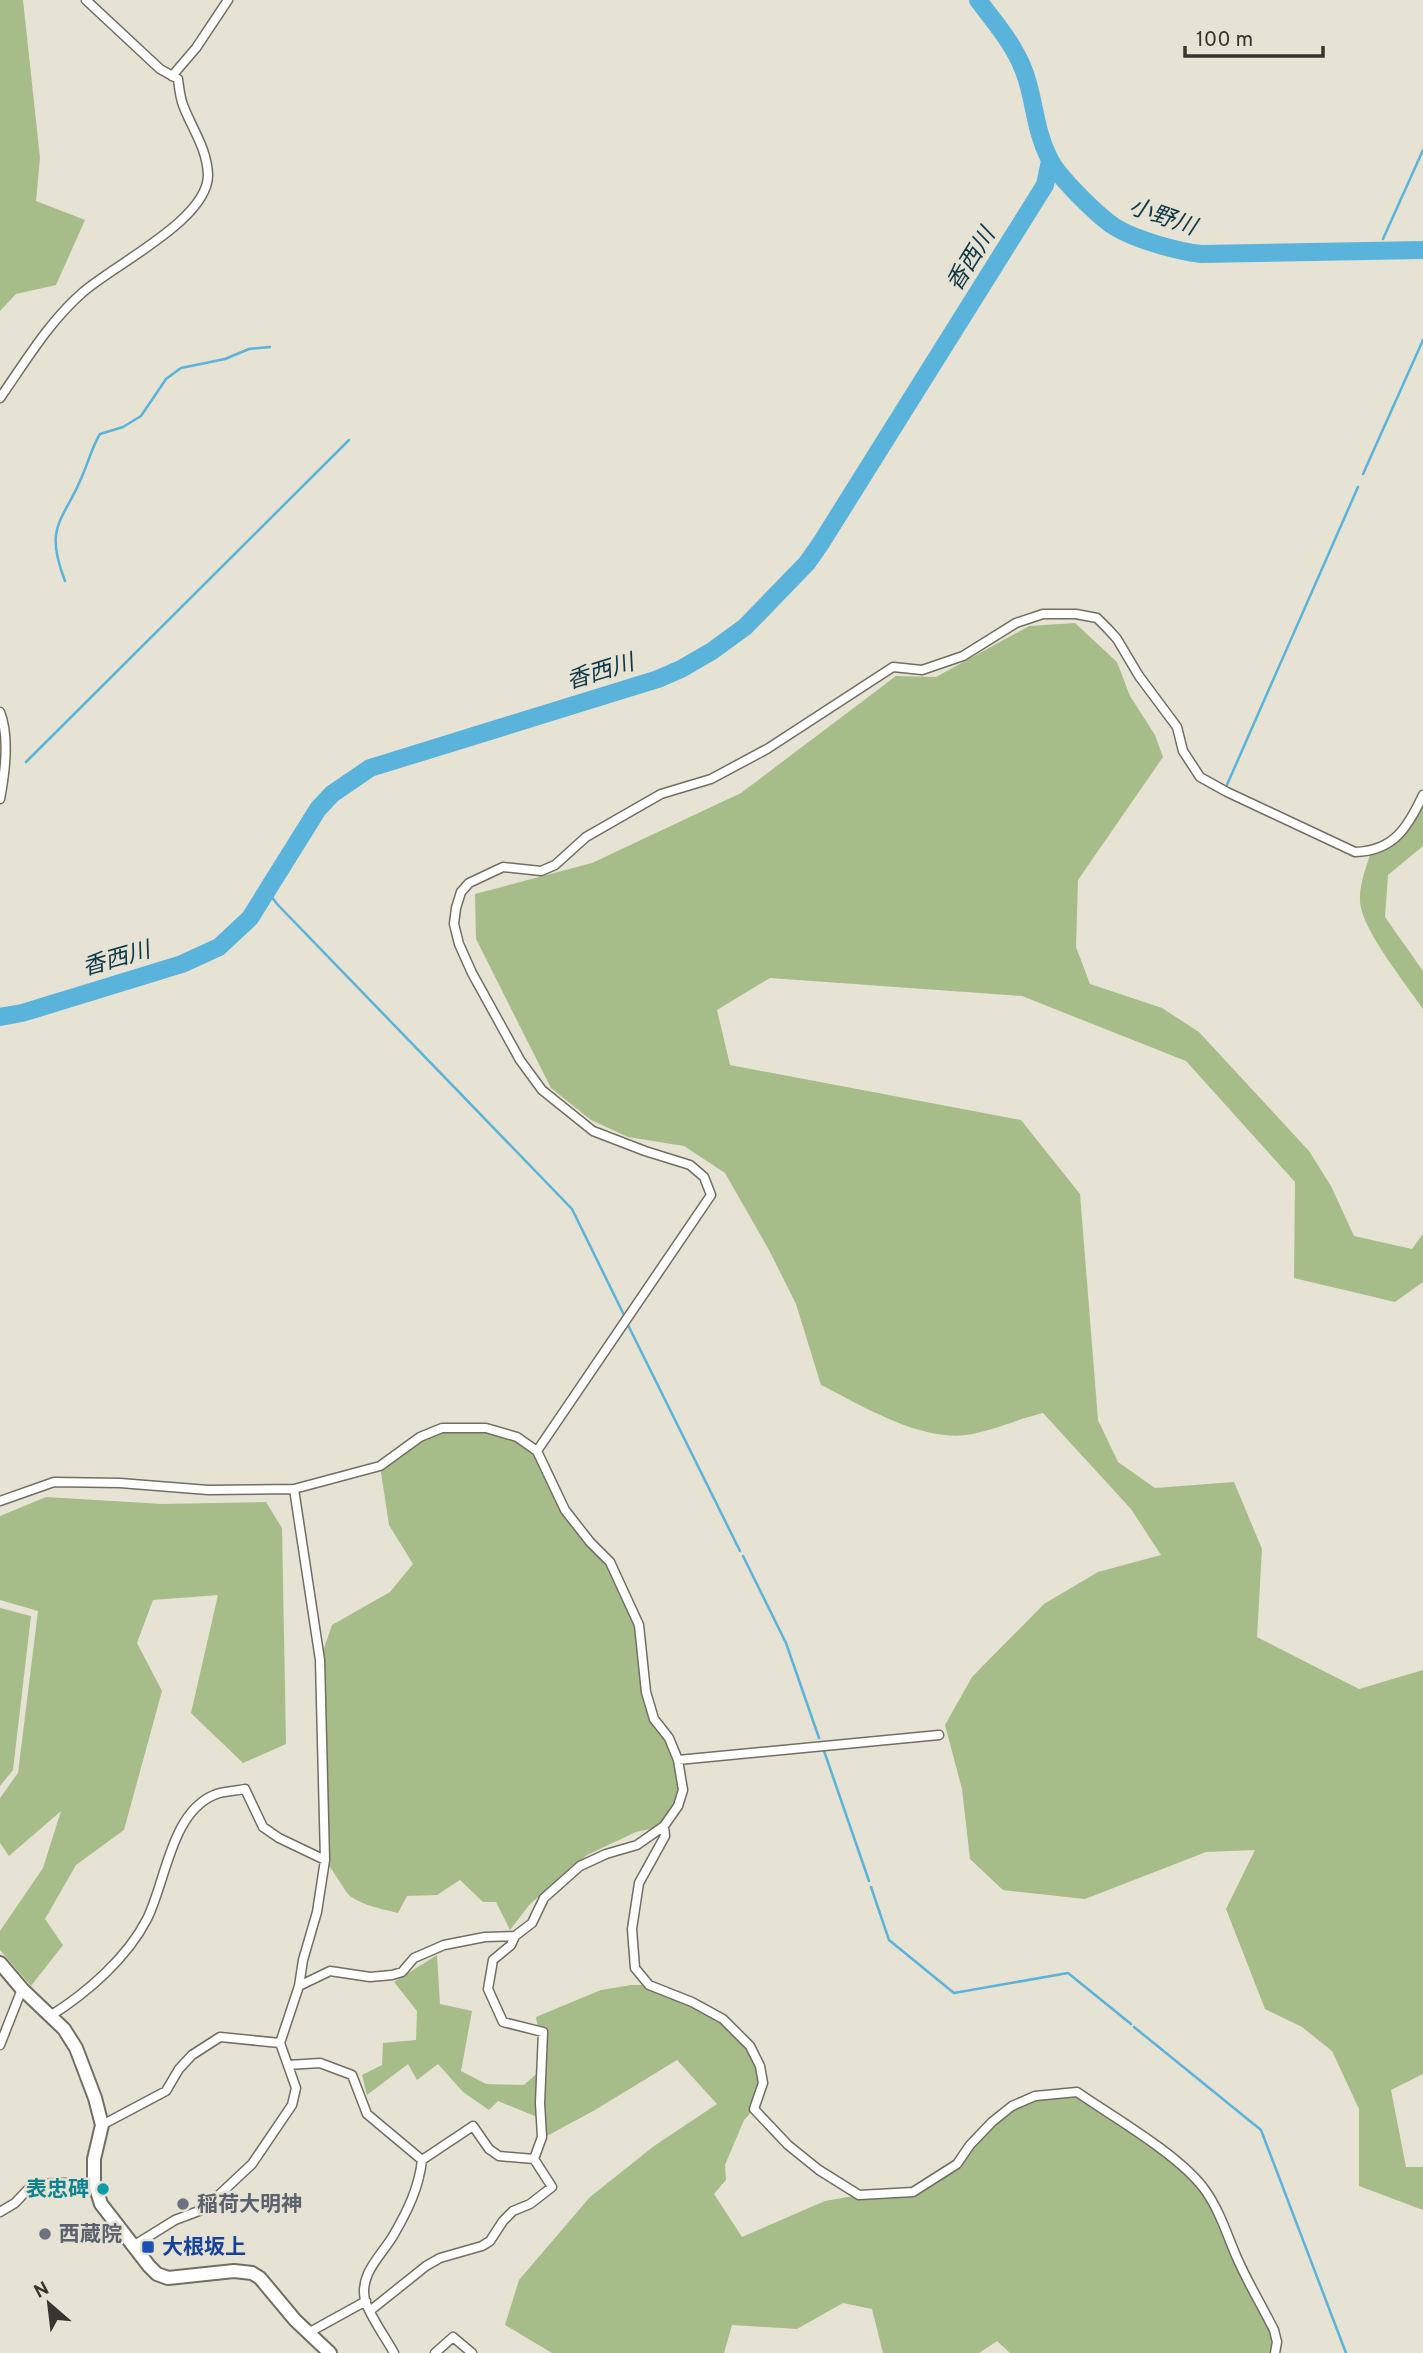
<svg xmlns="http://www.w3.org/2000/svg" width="1423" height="2353" font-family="Overpass,'Noto Sans JP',sans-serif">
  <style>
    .green { fill: #a6bd89 }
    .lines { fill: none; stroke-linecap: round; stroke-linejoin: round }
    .stream { stroke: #5ab3da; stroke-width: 2.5 }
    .river { stroke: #5ab3da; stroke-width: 18 }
    .street-casing { stroke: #726e61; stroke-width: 11 }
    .primary-casing { stroke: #726e61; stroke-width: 16 }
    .street { stroke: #fff; stroke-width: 8 }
    .primary { stroke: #fff; stroke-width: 12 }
    .culture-dot { fill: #0f9aa8; stroke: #e6e2d4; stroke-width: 2.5 }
    .worship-dot { fill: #6b7280; stroke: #e6e2d4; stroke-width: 2.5 }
    .transit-dot { fill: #1a4fb4; stroke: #e6e2d4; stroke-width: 2.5 }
    .labels { text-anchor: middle; stroke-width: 5; stroke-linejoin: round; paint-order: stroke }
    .culture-label { font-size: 21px; font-weight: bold; fill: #0d838f; stroke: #e6e2d4; text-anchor: end }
    .worship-label { font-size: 21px; font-weight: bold; fill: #5b616d; stroke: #e6e2d4; text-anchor: start }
    .transit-label { font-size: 21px; font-weight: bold; fill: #164399; stroke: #e6e2d4; text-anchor: start }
    .water-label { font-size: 23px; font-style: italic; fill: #0d3647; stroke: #e6e2d4 }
  </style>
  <rect width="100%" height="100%" fill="#e6e2d4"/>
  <path class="green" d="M0 0H23L40 158 36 201 85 220 56 285 16 294 0 311Z
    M1075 623 1117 662 1130 696 1155 735 1163 757 1078 880 1076 947 1090 984 1162 1008 1199 1032 1309 1151 1331 1186 1354 1236 1412 1249 1423 1234V1282L1395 1302 1294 1278 1295 1182 1186 1061 1022 996 770 978 717 1010 730 1065 1021 1120 1080 1194 1098 1420 1118 1462 1155 1488 1234 1482 1262 1549 1257 1637 1359 1689 1423 1670V2074L1391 2090 1406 2167H1423V2210L1359 2186V2109L1332 2051 1302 2027 1265 2009 1226 1909 1255 1850 1206 1852 1085 1899 1003 1890 970 1859 962 1789 945 1725 972 1677 1044 1604 1098 1572 1161 1555 1131 1509 1043 1413C1018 1419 992 1431 966 1435 919 1441 861 1405 821 1385L796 1304 769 1250 725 1173 684 1146 628 1137 591 1120 551 1088 476 939 475 894 592 863 741 793 896 676 936 677 1029 626Z
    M1423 795V846L1388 875 1385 917 1423 971V1009C1407 985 1360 928 1360 900 1359 884 1367 866 1371 851L1398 836Z
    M465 1427 517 1437 537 1451 565 1510 610 1562 639 1625 654 1719 669 1738 683 1790 664 1826 636 1832 587 1855 530 1904 510 1930 496 1902H483L460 1880 437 1895 407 1896 398 1913C382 1909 364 1906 350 1896 347 1894 330 1866 325 1860L320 1660 332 1625 390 1592 413 1564 389 1525 380 1466 442 1428Z
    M46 1497 162 1504 266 1502 282 1528 286 1744 243 1763 191 1713 218 1595 153 1600 137 1643 162 1691 124 1830 76 1865 45 1919 63 1945 31 1986 0 1950V1931L43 1868 61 1811 9 1856 0 1843V1798L18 1773 38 1611 0 1600V1516Z
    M0 1608 31 1616 13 1770 0 1786Z
    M437 1955 440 2004 472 2011 461 2071 486 2084 524 2085 544 2067 536 2017 601 1990 631 1985H649L723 2019 750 2046 763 2083 754 2109 744 2120 725 2165 726 2180 714 2194 742 2237 825 2201 859 2195 913 2192 957 2164 992 2122 1035 2096 1077 2092 1153 2144 1204 2189 1274 2330 1275 2353H1010L997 2341 979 2353H883L872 2309 843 2303 797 2329 732 2325 724 2353H552L505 2325 519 2280 590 2197 654 2146 717 2104 677 2060 595 2110 545 2137 542 2119 498 2101 489 2110 463 2092 438 2064 417 2080 408 2064 367 2095 362 2075 382 2065 383 2043 416 2040 417 2011 394 1982Z"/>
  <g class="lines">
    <path class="stream" d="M1383 239 1423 150
      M1378 251 1380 246
      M1363 474 1423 340
      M65 581C43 524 64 522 83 474 89 460 92 447 100 434L123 427 141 416 166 379 181 368 225 359 249 349 270 347
      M26 762 349 440
      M1226 787 1358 487
      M267 891 278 905 572 1209 624 1315
      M627 1323 740 1551
      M743 1556 786 1643 819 1738
      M823 1748 869 1881
      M871 1887 889 1940 954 1993 1068 1973 1131 2024
      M1134 2027 1261 2130 1346 2353"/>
    <path class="river" d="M978 0C995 23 1014 44 1024 71 1035 100 1034 128 1049 158 1057 176 1098 216 1115 227 1136 240 1177 251 1201 254L1423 250
      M0 1017 22 1013 182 964 219 947 250 918 318 809 332 794 370 768 658 679 681 669 712 651 745 627 807 563 821 543 1045 185 1050 161"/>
    <defs>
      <path id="street" d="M172 76 196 48 228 0
        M0 398C26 361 48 323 82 293 113 265 208 220 208 175 207 148 192 129 183 105 180 97 179 87 178 79L160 69 86 0
        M0 712C10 737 5 773 0 799
        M537 1451 711 1195 704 1177 690 1165 645 1151 593 1131 542 1090 520 1060 472 973 459 944 454 924 456 908 461 892 469 883 503 867 541 871 555 865 586 837 661 794 711 779 767 749 893 667 922 670 963 656 1016 623 1043 614H1076L1097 618 1108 629 1117 639 1139 676 1177 727 1183 751 1200 777 1227 792 1355 852C1394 851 1408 827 1423 795
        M0 1501 54 1482 120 1483 208 1490 294 1489 380 1466 420 1437 442 1428H486L517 1437 537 1451 565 1510 590 1542 610 1562 639 1625 646 1692 654 1719 669 1738 678 1760 683 1790 678 1806 664 1826 637 1845 606 1854 580 1866 544 1898 532 1923 515 1936 485 1937 444 1945 414 1958 402 1972 392 1975 370 1977 330 1971 299 1986
        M678 1760 939 1735
        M664 1826 665 1836 639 1883 632 1929 635 1968 649 1985 692 2002 723 2019 750 2046 760 2066 763 2083 754 2109 788 2145 819 2170 859 2195 913 2192 957 2164 970 2145 992 2122 1012 2106 1035 2096 1077 2092C1113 2117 1180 2155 1205 2190 1220 2211 1227 2235 1237 2258 1248 2283 1262 2306 1274 2330L1277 2342 1275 2353
        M50 2016C87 1993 127 1958 147 1919 166 1881 171 1813 214 1795 223 1791 236 1791 245 1789L263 1827 279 1838 325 1860
        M0 2045 22 1989
        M288 2065 320 2063 352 2075 367 2114 422 2160C419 2188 407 2212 393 2236 381 2256 359 2274 365 2300 369 2315 386 2338 394 2353
        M102 2125 166 2091 179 2069 192 2055 220 2037 280 2043
        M422 2160 473 2126 489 2149 499 2156 534 2159
        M0 2212 15 2203 33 2184 94 2182
        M133 2246 175 2220 204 2209 252 2164 292 2105 296 2088 280 2043 299 1986 303 1960 317 1912 325 1860 320 1660 294 1489
        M371 2310 426 2266 440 2258 482 2246 490 2241 503 2221 513 2211 530 2204 552 2187 534 2159 542 2137 540 2103 543 2032 503 2022 488 1989 493 1960 511 1945 515 1936
        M308 2333 366 2301
        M435 2353 453 2337 472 2353"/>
      <path id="primary" d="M0 1963 22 1989 64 2029 76 2048 95 2098 102 2125 94 2159V2182L101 2204 149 2266 157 2274 168 2278 234 2271 252 2273 260 2278 295 2320 330 2353"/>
    </defs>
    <use href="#street" class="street-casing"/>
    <use href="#primary" class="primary-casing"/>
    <use href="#street" class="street"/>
    <use href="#primary" class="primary"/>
  </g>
  <circle class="culture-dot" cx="103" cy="2189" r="7"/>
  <g class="worship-dot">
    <circle cx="183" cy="2204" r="7"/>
    <circle cx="45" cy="2234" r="7"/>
  </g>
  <rect class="transit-dot" x="141" y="2240" width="14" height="14" rx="3.5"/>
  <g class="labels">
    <g class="culture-label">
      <text x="89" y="2196">表忠碑</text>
    </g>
    <g class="worship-label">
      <text x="197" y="2211">稲荷大明神</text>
      <text x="59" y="2241">西蔵院</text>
    </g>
    <g class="transit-label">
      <text x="162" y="2254">大根坂上</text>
    </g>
    <g class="water-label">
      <text transform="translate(1163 216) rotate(19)" y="8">小野川</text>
      <text transform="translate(970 259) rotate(-58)" y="8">香西川</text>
      <text transform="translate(600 671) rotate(-17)" y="8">香西川</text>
      <text transform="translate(116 958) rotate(-16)" y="8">香西川</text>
    </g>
  </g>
  <g transform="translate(49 2304) rotate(332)" stroke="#e6e2d4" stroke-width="5" paint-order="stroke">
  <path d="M0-5L12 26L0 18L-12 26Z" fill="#37352f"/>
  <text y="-10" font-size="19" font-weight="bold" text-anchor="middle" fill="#37352f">N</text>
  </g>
  <path d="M1185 46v10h138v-10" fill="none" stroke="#37352f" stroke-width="3.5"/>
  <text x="1196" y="46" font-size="21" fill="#37352f" stroke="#e6e2d4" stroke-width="5" paint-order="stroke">100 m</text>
</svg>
